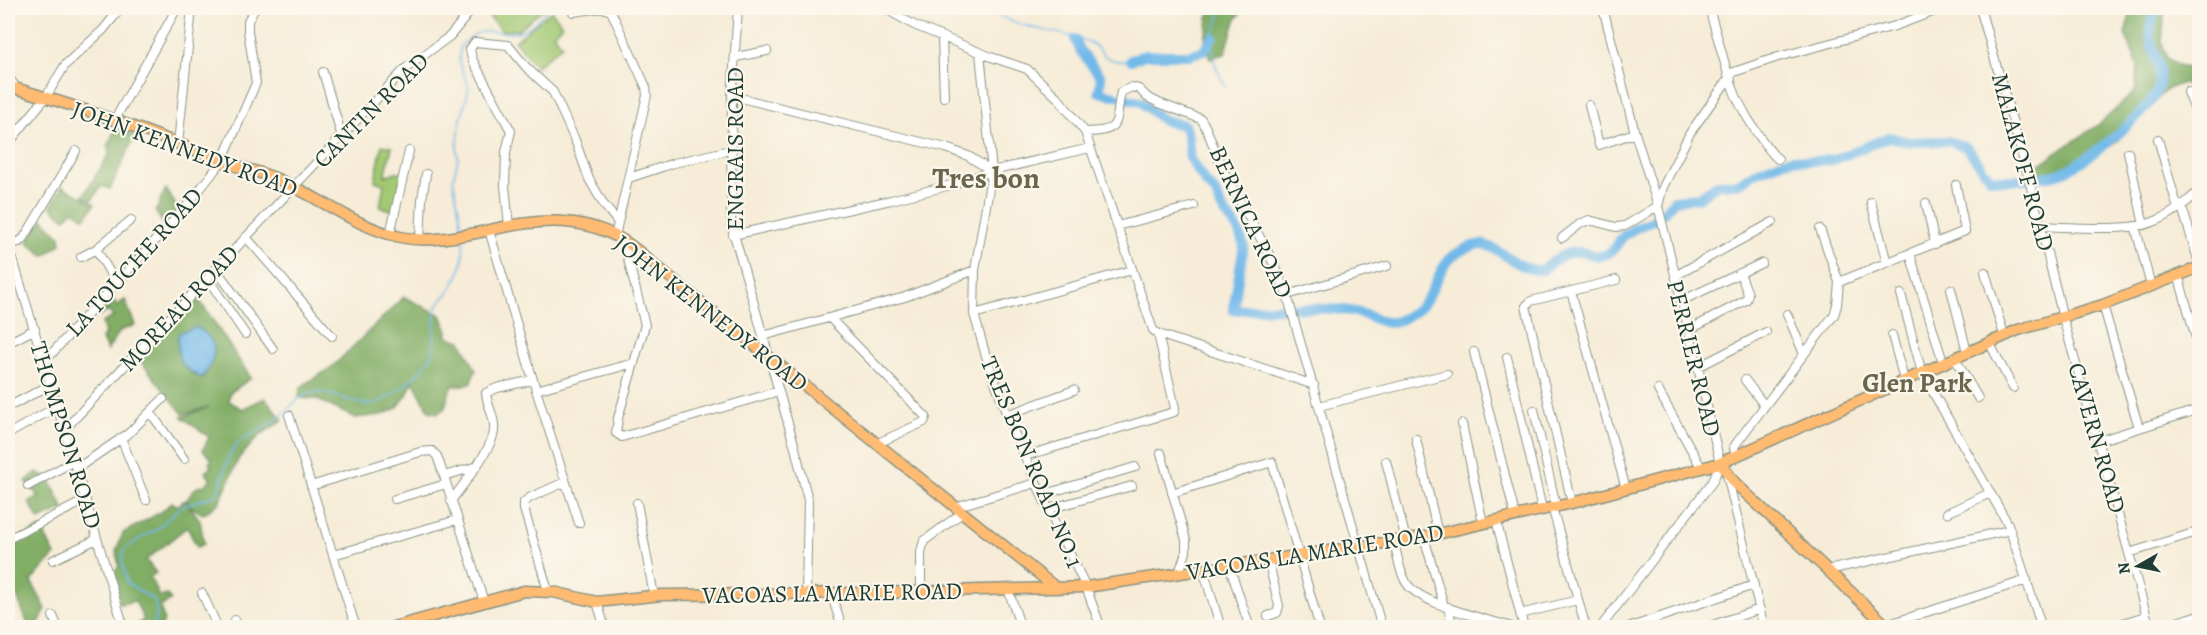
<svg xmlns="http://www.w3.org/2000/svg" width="2207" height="635" font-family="Alegreya,serif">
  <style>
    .green { fill: #a2c973; stroke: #608354; stroke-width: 1.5 }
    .forest { fill: #81ad65; stroke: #50754c; stroke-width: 1.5 }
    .water { fill: #72b9e9; stroke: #487b8e; stroke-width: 1.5 }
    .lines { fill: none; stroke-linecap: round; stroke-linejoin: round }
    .stream { stroke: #72b9e9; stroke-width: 1.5 }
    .river { stroke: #72b9e9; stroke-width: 10 }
    .minor-casing { stroke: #8a9486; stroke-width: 10 }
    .major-casing { stroke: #8a9486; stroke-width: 13 }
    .minor { stroke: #fff; stroke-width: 8 }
    .major { stroke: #ffbb71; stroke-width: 10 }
    .labels { text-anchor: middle; stroke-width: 4.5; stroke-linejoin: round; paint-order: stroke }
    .street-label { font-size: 24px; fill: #1f3d34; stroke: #fbf7ec }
    .quarter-label { font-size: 27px; font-weight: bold; fill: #69664b; stroke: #fbf7ec }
    .district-label { font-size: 30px; font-weight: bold; fill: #69664b; stroke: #fbf7ec }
  </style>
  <rect width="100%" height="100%" fill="#fbf7ec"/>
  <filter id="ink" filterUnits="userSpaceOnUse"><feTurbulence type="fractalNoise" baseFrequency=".0167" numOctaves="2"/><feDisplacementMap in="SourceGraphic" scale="12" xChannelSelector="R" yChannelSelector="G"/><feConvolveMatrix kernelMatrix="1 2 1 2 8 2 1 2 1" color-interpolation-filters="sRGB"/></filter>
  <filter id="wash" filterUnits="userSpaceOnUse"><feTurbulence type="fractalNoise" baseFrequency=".008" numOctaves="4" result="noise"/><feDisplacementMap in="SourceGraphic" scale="24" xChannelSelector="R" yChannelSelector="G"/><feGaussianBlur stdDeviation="1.35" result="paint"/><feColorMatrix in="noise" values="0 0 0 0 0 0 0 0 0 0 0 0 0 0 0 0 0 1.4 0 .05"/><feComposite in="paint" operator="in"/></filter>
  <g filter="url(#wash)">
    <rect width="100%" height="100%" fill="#f6ecd7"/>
    <path class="green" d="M481 8H544L518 30 502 31Z
      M551 11 563 25 553 34 562 45 536 67 515 41Z
      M382 145 392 147 385 176 396 172 403 173 395 211 380 207 384 184 375 181Z"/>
    <path class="forest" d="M1209 8H1244L1235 21 1225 54 1210 58 1205 42Z
      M2132 8H2165L2162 42 2167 58 2182 67 2191 68 2199 63V96L2183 83 2167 89 2115 143 2052 178 2042 179 2034 176 2036 167 2102 122 2135 91 2138 66 2125 34Z
      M116 128 135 136 110 189 101 186 92 200 83 196 110 153 107 146Z
      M62 186 95 204 85 218 73 210 65 219 51 207Z
      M166 189 178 209 164 225 155 211 160 204V200Z
      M43 219 60 236 61 244 44 256 27 242Z
      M111 294 116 306 125 300 135 325 120 331 107 351 102 339 105 334 102 323 113 317 109 311 98 316 96 310Z
      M196 295 251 378 230 393 229 401 242 409 265 398 283 420 260 435 239 458 219 503 203 514 190 506 187 500 193 490 201 485 204 486 211 479 205 472 211 467 209 463 212 459 203 450 209 437 182 417 209 407 183 414 138 358Z
      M404 297 441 315 448 331 446 336 461 341 476 370 470 384 453 386 449 392 445 408 438 413 429 411 413 381 407 395 397 408 382 415 355 418 316 399 299 398 300 389 306 383 331 368Z
      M37 472 49 479 64 509 39 520 29 502 39 497 26 481Z
      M185 500 200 520 204 544 197 547 187 527 146 560 156 573 150 577 160 597 167 595 171 600 160 607 164 619 162 627H132L144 620 135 601 120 604 114 572 119 566 116 551 123 533 161 512 172 502 177 506Z
      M41 528 55 555 31 581 46 609 37 627H29L12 584H8V572L13 570 15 565 11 553 8 552V544Z"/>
    <path class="water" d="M196 327C220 340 218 358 202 378 179 368 175 356 179 333Z"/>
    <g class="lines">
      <path class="stream" d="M989 8C1017 32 1057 28 1091 43 1095 45 1098 49 1101 52 1109 62 1119 62 1131 60
        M1223 8C1209 41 1207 55 1226 87
        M463 232 453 179 458 158 457 148 460 124 469 88 459 62 460 47C485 18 497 40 524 30 534 26 541 15 548 8
        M152 628 157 614 154 600 127 583 122 560 124 550 142 537 156 530 182 506 216 495C224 480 223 469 229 456 239 434 264 431 279 418 290 409 296 397 311 393 328 390 348 402 365 404 384 407 424 372 432 355 438 341 431 324 436 309 439 302 445 297 449 291 461 275 465 258 463 239"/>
      <path class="river" d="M1075 39 1081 52 1101 77 1099 92 1115 96
        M1131 60 1145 55H1189L1203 51 1213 37
        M1124 98 1141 102 1162 120 1184 125 1188 136 1190 159 1205 182 1215 192 1221 207 1238 230 1244 245 1233 310 1287 308
        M2029 179C2039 177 2052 177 2061 173 2086 162 2155 110 2159 84 2163 63 2148 47 2150 30 2150 22 2154 15 2157 8
        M1664 213 1674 200 1698 198 1718 184H1738L1754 173 1784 161 1793 159 1808 161 1834 160 1889 137 1908 142 1947 141 1966 147 1990 178 2001 180H2023
        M1293 308C1316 309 1343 307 1366 315 1375 318 1382 324 1392 322 1398 322 1404 318 1409 315 1430 304 1432 286 1443 268 1449 256 1464 248 1476 245 1495 240 1518 273 1543 270 1552 261 1566 251 1580 252 1590 253 1597 259 1607 254 1616 250 1618 240 1626 234 1634 228 1646 224 1655 219"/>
    </g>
  </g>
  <g filter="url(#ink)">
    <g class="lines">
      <defs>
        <path id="minor" d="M738 8 732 96 731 224 794 444 808 500 806 594
          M884 8 914 25 991 57 1027 69 1058 98 1085 132 1153 330 1158 334 1314 385
          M1980 8 2029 179 2063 318 2150 628
          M573 12 603 8 611 11 646 87 647 95 615 236
          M942 37 944 97
          M980 53 992 171 975 270 974 314 985 353 1009 421 1048 509 1086 587 1101 628
          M736 57 767 51
          M323 72 342 137
          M8 76 16 88
          M2188 92 2200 123
          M732 96 946 148 968 156 992 171
          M1589 105 1599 145 1635 133
          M114 121 177 8
          M1085 132C1125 131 1114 122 1121 92L1132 87 1139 89 1147 97 1159 103 1201 119 1204 124C1213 142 1218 162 1228 179 1248 218 1272 254 1287 295L1382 628
          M2158 139 2178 209
          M8 144 46 97 65 65 103 30 121 8
          M178 144 192 8
          M2128 152 2144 225
          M1778 159C1765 149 1726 89 1731 73L1778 57 1895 26 1943 8
          M629 178 674 163 730 150
          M1871 202 1887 263
          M1926 203 1935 244
          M2182 207 2200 266
          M509 226 505 186 506 152 511 131 472 59 470 49 475 42 508 45 526 67 553 92 575 140 589 179 604 205 617 221
          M1117 226 1194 206
          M2040 226C2069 227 2128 232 2153 222 2172 215 2186 203 2200 190
          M2135 226 2151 286
          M489 230 536 390 634 363
          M390 234 409 151
          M733 235 891 200 951 185 992 171 1090 148
          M246 237 332 336
          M1562 238 1580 224 1589 220 1616 227 1625 226 1658 206 1663 187 1690 133 1729 78 1709 8
          M420 240 422 199 426 174
          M623 240 645 325 618 418 616 433 622 437 779 391
          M8 243 124 628
          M8 244 19 242 24 238 76 151
          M96 249 116 283
          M1910 254 1943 362
          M81 257 96 249 131 220
          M216 269 273 349
          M1985 272 2004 335
          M2178 275 2200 352
          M1675 276 1773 222
          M208 279 245 334
          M1839 282 1965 231 1956 185
          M1951 289 1967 352
          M1571 291 1626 489
          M1901 294 1922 373 2008 524 2042 628
          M1287 295 1387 266
          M1681 301 1762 263
          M2103 305 2139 428
          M974 314 1132 270
          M1787 314 1804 354
          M830 318 926 417 924 422 876 444
          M1689 330 1746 300 1748 294 1740 273
          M1892 335 1904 380
          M763 336 905 297 975 270
          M1989 342 2013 388
          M8 343 35 329
          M1474 352 1515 515
          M1507 357 1542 509
          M1954 357 1978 398
          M44 362 186 207 222 161 256 83 248 31V21L255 8
          M1698 367 1766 332
          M1745 380 1764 405
          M536 390 579 523
          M1658 390 1701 467
          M14 404 48 386 53 389
          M1319 406 1447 374
          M1534 410 1556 506
          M150 412 184 459
          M289 415 356 628
          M1007 415 1074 390
          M1462 424 1483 523
          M65 429 405 69 450 36 473 8
          M10 433 58 406
          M121 438 146 500
          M1416 439 1438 534
          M2098 441 2200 409
          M1161 453 1186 540V552L1179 573
          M1735 454 1734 447 1738 441 1834 315 1837 305 1839 282 1820 229
          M1025 456 1174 412 1175 408 1158 334
          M1386 461 1406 540
          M76 469 129 433 163 399
          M1727 475 1764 628
          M444 476 475 467
          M28 486 74 461
          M311 486 420 452 432 451 437 456 444 476 484 602
          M1172 493 1272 462 1320 628
          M1042 495 1135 467
          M395 499 446 484
          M451 501C463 485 492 449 494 431 496 418 487 406 486 393L497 388 533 380
          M637 503 654 596
          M1572 503 1526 306 1531 301 1616 280
          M955 507 1036 483
          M1552 507 1586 628
          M1048 509 1132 486
          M1947 513 1990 493
          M1496 520 1524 628
          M1424 537 1444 606
          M8 539 86 500
          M1394 542C1397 554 1399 571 1406 582 1417 604 1490 620 1515 628
          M2129 553 2200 531
          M333 555 457 520
          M1268 559 1279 606 1277 613 1268 616
          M53 560 97 539
          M1229 565 1250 628
          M1203 569 1221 628
          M1828 570 2010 530
          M1008 589 1021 628
          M548 591 524 509V502L531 497 565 482
          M921 592V552L924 541 962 513
          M202 593 218 628
          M831 593 842 628
          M597 602 605 628
          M1448 607 1453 628
          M1520 614 1578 600
          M53 616 58 628
          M235 620 237 628
          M1886 625 2027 580
          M1600 628 1713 481 1720 463 1698 367 1658 206 1635 133 1603 8
          M1628 628 1754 585
          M1704 628 1760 609
          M2106 628 2146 616
          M2156 628 2200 615"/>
        <path id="major" d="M8 86C80 107 152 132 221 161 239 168 259 171 277 179 318 196 355 227 400 237 428 243 456 237 485 231 531 220 578 214 621 239 631 245 641 253 650 261L1055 587
          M1720 463 1735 483 1889 628
          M390 628 524 591 553 592 597 602 661 595 875 593 1086 587 1424 537 1572 503 1720 463 2018 330 2103 305 2200 267"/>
      </defs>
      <use href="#minor" class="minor-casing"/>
      <use href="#major" class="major-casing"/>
      <use href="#minor" class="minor"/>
      <use href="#major" class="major"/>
    </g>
  </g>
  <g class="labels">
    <g class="street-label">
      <text transform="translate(371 110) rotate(-45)" y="8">CANTIN ROAD</text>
      <text transform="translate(185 149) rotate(20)" y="8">JOHN KENNEDY ROAD</text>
      <text transform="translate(735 149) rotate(-90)" y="8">ENGRAIS ROAD</text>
      <text transform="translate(2023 162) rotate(75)" y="8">MALAKOFF ROAD</text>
      <text transform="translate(1251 222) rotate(65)" y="8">BERNICA ROAD</text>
      <text transform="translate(134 262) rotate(-48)" y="8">LA TOUCHE ROAD</text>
      <text transform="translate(179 308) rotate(-47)" y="8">MOREAU ROAD</text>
      <text transform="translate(711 313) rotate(38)" y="8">JOHN KENNEDY ROAD</text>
      <text transform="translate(1694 358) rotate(76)" y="8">PERRIER ROAD</text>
      <text transform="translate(66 435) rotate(73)" y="8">THOMPSON ROAD</text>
      <text transform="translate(2097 438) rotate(74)" y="8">CAVERN ROAD</text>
      <text transform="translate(1032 462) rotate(67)" y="8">TRES BON ROAD NO.1</text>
      <text transform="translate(1315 552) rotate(-9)" y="8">VACOAS LA MARIE ROAD</text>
      <text transform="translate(832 593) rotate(-1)" y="8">VACOAS LA MARIE ROAD</text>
    </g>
    <g class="quarter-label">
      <text x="1917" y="392">Glen Park</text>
    </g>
    <g class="district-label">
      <text x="986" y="188">Tres bon</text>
    </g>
  </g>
  <rect width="2207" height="635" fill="none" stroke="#fbf7ec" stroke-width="30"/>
  <g transform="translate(2138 566) rotate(261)" stroke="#fbf7ec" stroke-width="4.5" paint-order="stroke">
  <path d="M0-4.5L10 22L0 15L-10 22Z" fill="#1f3d34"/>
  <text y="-9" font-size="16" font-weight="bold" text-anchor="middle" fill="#1f3d34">N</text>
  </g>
</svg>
